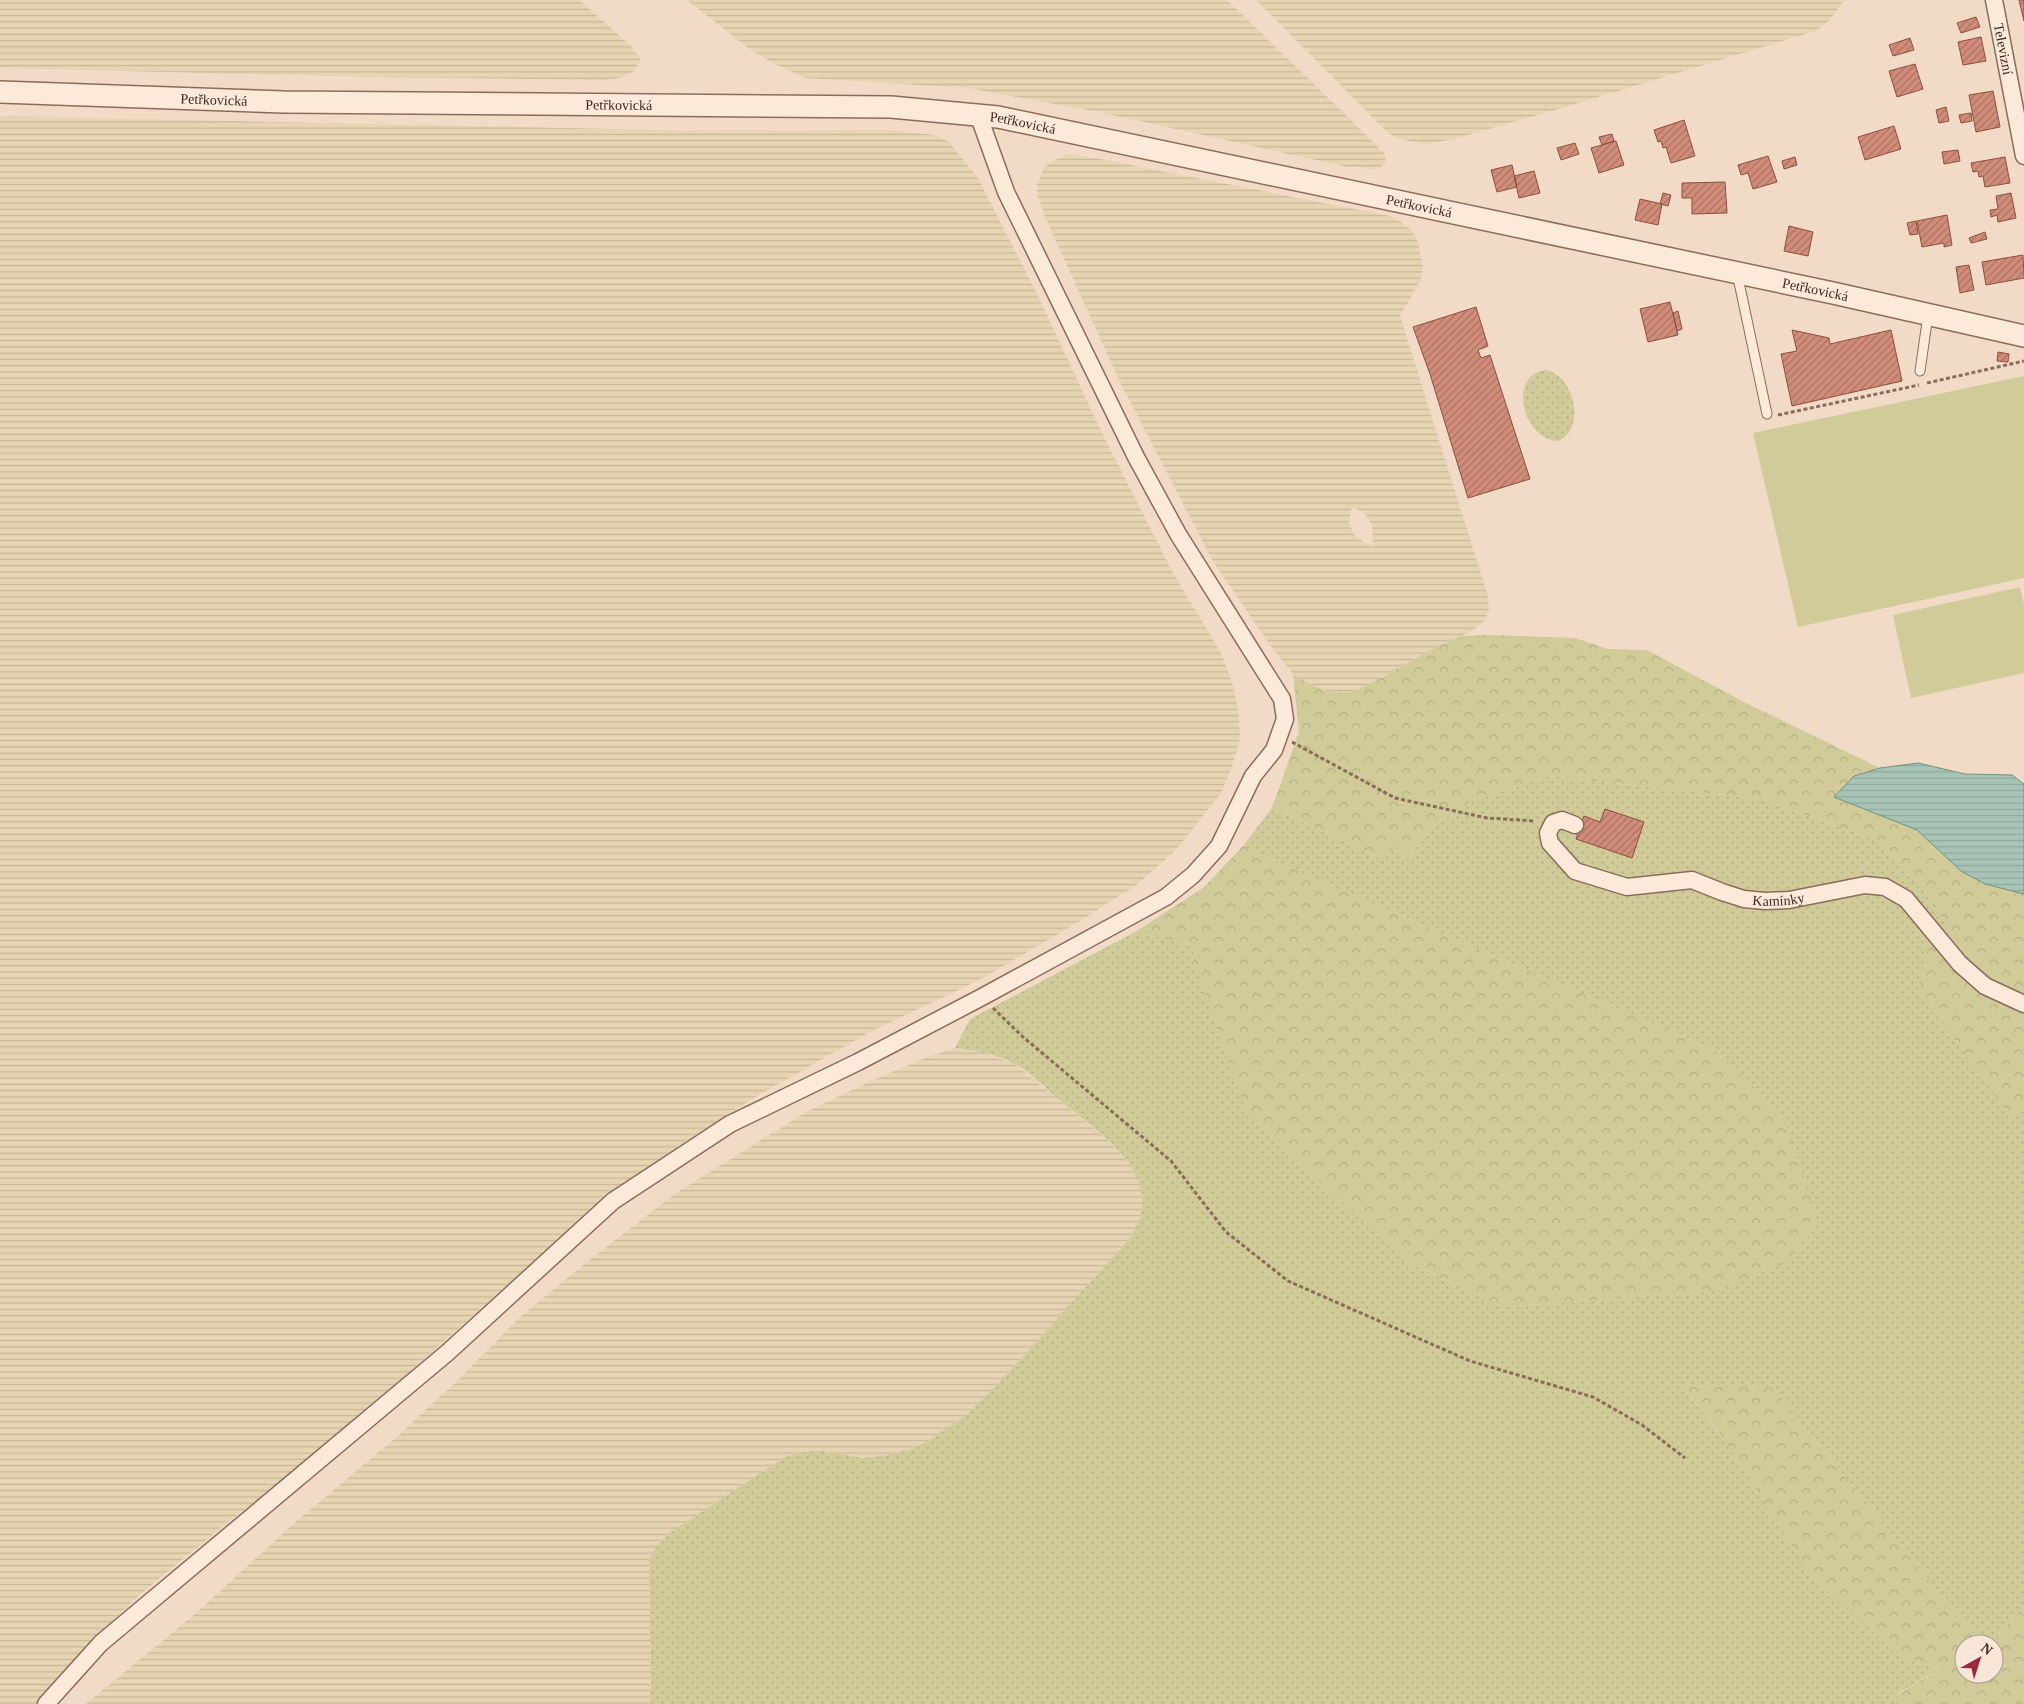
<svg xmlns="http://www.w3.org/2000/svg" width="2024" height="1704" font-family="Georgia,serif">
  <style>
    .farmland { fill: url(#farmland-rules); fill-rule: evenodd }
    .grass { fill: url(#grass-dots) }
    .forest { fill: url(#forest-crowns) }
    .garden { fill: #d0cb98 }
    .water { fill: url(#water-rules); stroke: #6d9382 }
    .building { fill: url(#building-hatch); stroke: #8e4e3f }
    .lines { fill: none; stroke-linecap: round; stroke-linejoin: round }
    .service-casing { stroke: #8d6b5a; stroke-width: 11 }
    .minor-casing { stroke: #8d6b5a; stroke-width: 19 }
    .tertiary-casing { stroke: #8d6b5a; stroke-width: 24 }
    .path { stroke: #8d6b5a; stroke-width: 3; stroke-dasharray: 4 2.5; stroke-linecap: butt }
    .service { stroke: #fbeada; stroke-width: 9 }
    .minor { stroke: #fbeada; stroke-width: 16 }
    .tertiary { stroke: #fbeada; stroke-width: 21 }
    .labels { text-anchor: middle; stroke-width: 5; stroke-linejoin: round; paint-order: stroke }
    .street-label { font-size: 14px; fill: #3d271f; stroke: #f8e7d6 }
  </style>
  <defs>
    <pattern id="farmland-rules" width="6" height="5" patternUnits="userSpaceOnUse" patternTransform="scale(1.25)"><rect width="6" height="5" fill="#e7d4b2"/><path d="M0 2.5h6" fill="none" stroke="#c7b699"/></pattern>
    <pattern id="grass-dots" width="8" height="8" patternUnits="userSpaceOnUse" patternTransform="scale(1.25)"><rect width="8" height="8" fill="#d0cb98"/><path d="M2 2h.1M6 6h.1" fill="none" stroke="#b4ae83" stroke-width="1.8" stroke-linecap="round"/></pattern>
    <pattern id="forest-crowns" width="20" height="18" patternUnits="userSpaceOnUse" patternTransform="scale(1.25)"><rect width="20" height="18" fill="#d0cb98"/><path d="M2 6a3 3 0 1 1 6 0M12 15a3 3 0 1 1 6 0" fill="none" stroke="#b4ae83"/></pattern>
    <pattern id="water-rules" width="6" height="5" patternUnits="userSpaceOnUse" patternTransform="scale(1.25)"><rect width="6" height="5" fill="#a7c4b6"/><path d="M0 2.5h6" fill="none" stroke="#91a89c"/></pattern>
    <pattern id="building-hatch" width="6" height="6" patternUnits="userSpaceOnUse" patternTransform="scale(1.25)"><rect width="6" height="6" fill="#d18c7a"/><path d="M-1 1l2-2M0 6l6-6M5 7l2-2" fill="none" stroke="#ab7263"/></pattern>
  </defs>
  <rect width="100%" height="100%" fill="#f1dbc6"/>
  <path class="farmland" d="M0 0H579L631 46 641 59 633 72 620 78 604 80 370 77 0 68Z
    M687 0H1227L1352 121 1384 153 1386 161 1380 168 1372 170 1360 167H1348L1099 112 968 88 805 78 773 63 751 50Z
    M1256 0H1844L1830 20 1815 31 1562 108 1454 139 1427 144 1399 139 1388 133Z
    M0 116 705 131 886 130 934 135 949 142 978 178 1038 296 1102 433 1171 569 1222 655 1233 685 1239 716 1240 739 1232 767 1221 793 1176 850 1135 886 1077 923 981 979 870 1032 759 1095 684 1142 607 1196 318 1454 232 1519 139 1595 80 1654 36 1704H0Z
    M1066 154 1095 158 1364 211 1390 216 1402 222 1412 231 1418 242 1423 269 1420 281 1400 316 1488 596 1489 609 1485 620 1474 630 1429 651 1370 684 1348 693 1329 692 1313 686 1293 674 1272 648 1211 558 1120 382 1046 219 1037 195V185L1044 167ZM1353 507 1365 514 1372 525 1373 546 1363 542 1353 533 1349 523 1351 510Z
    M955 1048 979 1051 1015 1064 1104 1137 1131 1163 1141 1186 1143 1200 1138 1225 1131 1237 999 1383 967 1414 933 1438 912 1449 888 1455 863 1458 820 1451 785 1457 668 1534 656 1547 649 1559 651 1682 649 1704H86L195 1614 299 1519 398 1436 458 1380 519 1318 588 1261 676 1193 808 1111 871 1081 930 1056Z"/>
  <path class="grass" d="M1546 370C1568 374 1580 407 1572 426 1570 433 1565 437 1559 441 1522 440 1507 374 1546 370Z
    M1548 776 1761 799 1877 840 1911 871 1965 954 1985 972 2024 995V1606L1990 1644H1981L1773 1388 1682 1386 1894 1653 1939 1669 1899 1693 1896 1704H649L651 1682 649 1559 656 1547 668 1534 785 1457 803 1452 820 1451 863 1458 888 1455 912 1449 933 1438 967 1414 999 1383 1131 1237C1169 1175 1102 1136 1061 1101 1048 1091 1027 1069 1013 1063 995 1054 975 1050 955 1048L970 1019 1135 932 1193 945 1194 963 1406 1261 1502 1307 1715 1291 1716 1051 1361 899 1243 846 1272 808 1382 859 1395 844 1408 860 1431 828 1475 799Z"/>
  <path class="forest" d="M1488 635 1576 638 1607 649 1647 650 1742 701 1880 768 1854 776 1834 797 1917 830 1961 871 1984 884 2024 894V995L1985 972 1965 954 1911 871 1877 840 1761 799 1548 776 1475 799 1431 828 1408 860 1395 845 1382 859 1272 808 1299 732 1293 674 1313 686 1329 692 1348 693 1370 684 1429 651 1461 636Z
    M1243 846 1361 899 1716 1051 1784 1117 1819 1224 1787 1262 1715 1291 1502 1307 1406 1261 1248 1117 1194 963 1193 945 1135 932 1203 888Z
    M1928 940C1957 969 1983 1001 2024 1013V1108L2012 1119 1918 989Z
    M1682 1386 1773 1388 1981 1644H1964V1674H1994V1644H1990L2024 1606V1704H1896L1899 1694 1939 1669 1894 1653 1807 1569 1717 1429Z"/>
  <path class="garden" d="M2024 376V578L1798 627 1753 433Z
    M2020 587 2024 604V673L1911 698 1893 615Z"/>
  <path class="water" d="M1918 763 1965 774 2012 775 2024 784V894L1985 884 1961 871 1917 830 1834 797 1854 776 1880 768Z"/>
  <path class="building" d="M2019 0H2024V21Z
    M1976 17 1980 27 1961 33 1957 23Z
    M1981 37 1986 61 1963 65 1958 42Z
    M1910 38 1914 50 1893 56 1889 45Z
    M1915 64 1923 89 1897 97 1889 71Z
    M1993 91 2000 127 1976 132 1969 95Z
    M1946 107 1949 121 1939 123 1936 110Z
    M1971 113 1972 121 1961 123 1959 115Z
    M1684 120 1695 156 1671 163 1666 147 1663 148 1661 141 1658 142 1654 130Z
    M1894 126 1901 149 1865 160 1858 137Z
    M1612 134 1614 141 1602 145 1599 137Z
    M1616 141 1624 165 1599 173 1591 148Z
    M1575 143 1579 154 1561 160 1557 148Z
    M1958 150 1960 161 1944 164 1942 152Z
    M1768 156 1777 182 1753 189 1748 173 1741 175 1738 165Z
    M1795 157 1797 165 1784 169 1782 161Z
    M2005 157 2010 183 1985 187 1983 176 1979 177 1978 171 1973 172 1971 163Z
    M1512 165 1517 187 1497 192 1491 170Z
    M1534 171 1540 193 1519 198 1514 176Z
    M1725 182 1727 213 1692 214V198H1682V183Z
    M1663 193 1671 195 1668 206 1660 204Z
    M2011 193 2016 218 1998 222 1997 215 1991 217 1990 210 1998 209 1996 196Z
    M1640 199 1662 204 1658 225 1635 220Z
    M1947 215 1952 245 1944 247V243L1922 247 1917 221Z
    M1916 221 1918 234 1910 235 1907 223Z
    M1789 226 1813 232 1808 256 1784 251Z
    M1985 232 1987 239 1971 243 1969 238Z
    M2023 255 2024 278 1986 285 1982 262Z
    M1969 265 1974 290 1960 293 1956 267Z
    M1670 302 1678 335 1648 342 1640 309Z
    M1476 307 1488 346 1478 350 1481 358 1490 355 1530 479 1468 498 1430 374 1413 327Z
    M1678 311 1682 329 1677 331 1673 313Z
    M1792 330 1829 338 1830 344 1891 330 1902 381 1792 406 1781 354 1797 351Z
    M1998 352 2009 354 2008 362 1997 361Z
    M1605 809 1644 822 1632 858 1576 839 1584 816 1600 822Z"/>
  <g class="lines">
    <defs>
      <path id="service" d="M1737 273 1767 414
        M1920 371 1928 315"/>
      <g id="minor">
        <path id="s1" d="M1994 0 2024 156"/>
        <path id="s2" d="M1575 825 1562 820 1553 823 1548 833 1550 843 1575 871 1627 887 1692 880 1722 892 1744 899 1765 901 1789 900 1865 885 1885 887 1906 899 1960 964 1985 986 2024 1004"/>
        <path d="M46 1704 101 1643 447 1353 613 1201 730 1124 858 1062 982 997 1166 897 1193 875 1219 846 1253 776 1274 750 1285 719 1282 699 1178 534 1136 457 1006 192 978 114"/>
      </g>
      <g id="tertiary">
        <path id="s3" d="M0 92 284 102 891 107 998 117 1833 293 2024 336"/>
      </g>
    </defs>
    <use href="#service" class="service-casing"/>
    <use href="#minor" class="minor-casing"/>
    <use href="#tertiary" class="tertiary-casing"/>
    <path class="path" d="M1927 383 2024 361
      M1778 415 1919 385
      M1292 742 1395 798 1487 818 1535 821
      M993 1008 1023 1037 1171 1161 1226 1232 1288 1281 1470 1361 1593 1397 1642 1425 1685 1458"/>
    <use href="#service" class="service"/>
    <use href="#minor" class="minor"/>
    <use href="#tertiary" class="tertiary"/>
  </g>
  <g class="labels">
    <g class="street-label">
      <text dy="5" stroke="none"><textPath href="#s1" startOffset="50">Televizní</textPath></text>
      <text dy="5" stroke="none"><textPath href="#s3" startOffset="214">Petřkovická</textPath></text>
      <text dy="5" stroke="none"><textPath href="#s3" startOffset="619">Petřkovická</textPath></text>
      <text dy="5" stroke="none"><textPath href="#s3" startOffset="1024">Petřkovická</textPath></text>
      <text dy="5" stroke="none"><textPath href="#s3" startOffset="1429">Petřkovická</textPath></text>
      <text dy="5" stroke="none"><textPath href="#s3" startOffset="1834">Petřkovická</textPath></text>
      <text dy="5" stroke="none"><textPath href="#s2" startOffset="292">Kamínky</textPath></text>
    </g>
  </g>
  <g transform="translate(1979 1659) rotate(39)"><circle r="24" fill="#f8e7d6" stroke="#ad9a8d"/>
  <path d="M0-4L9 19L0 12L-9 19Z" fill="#a02740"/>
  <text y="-8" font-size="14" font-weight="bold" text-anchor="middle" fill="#3d271f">N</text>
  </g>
</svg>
